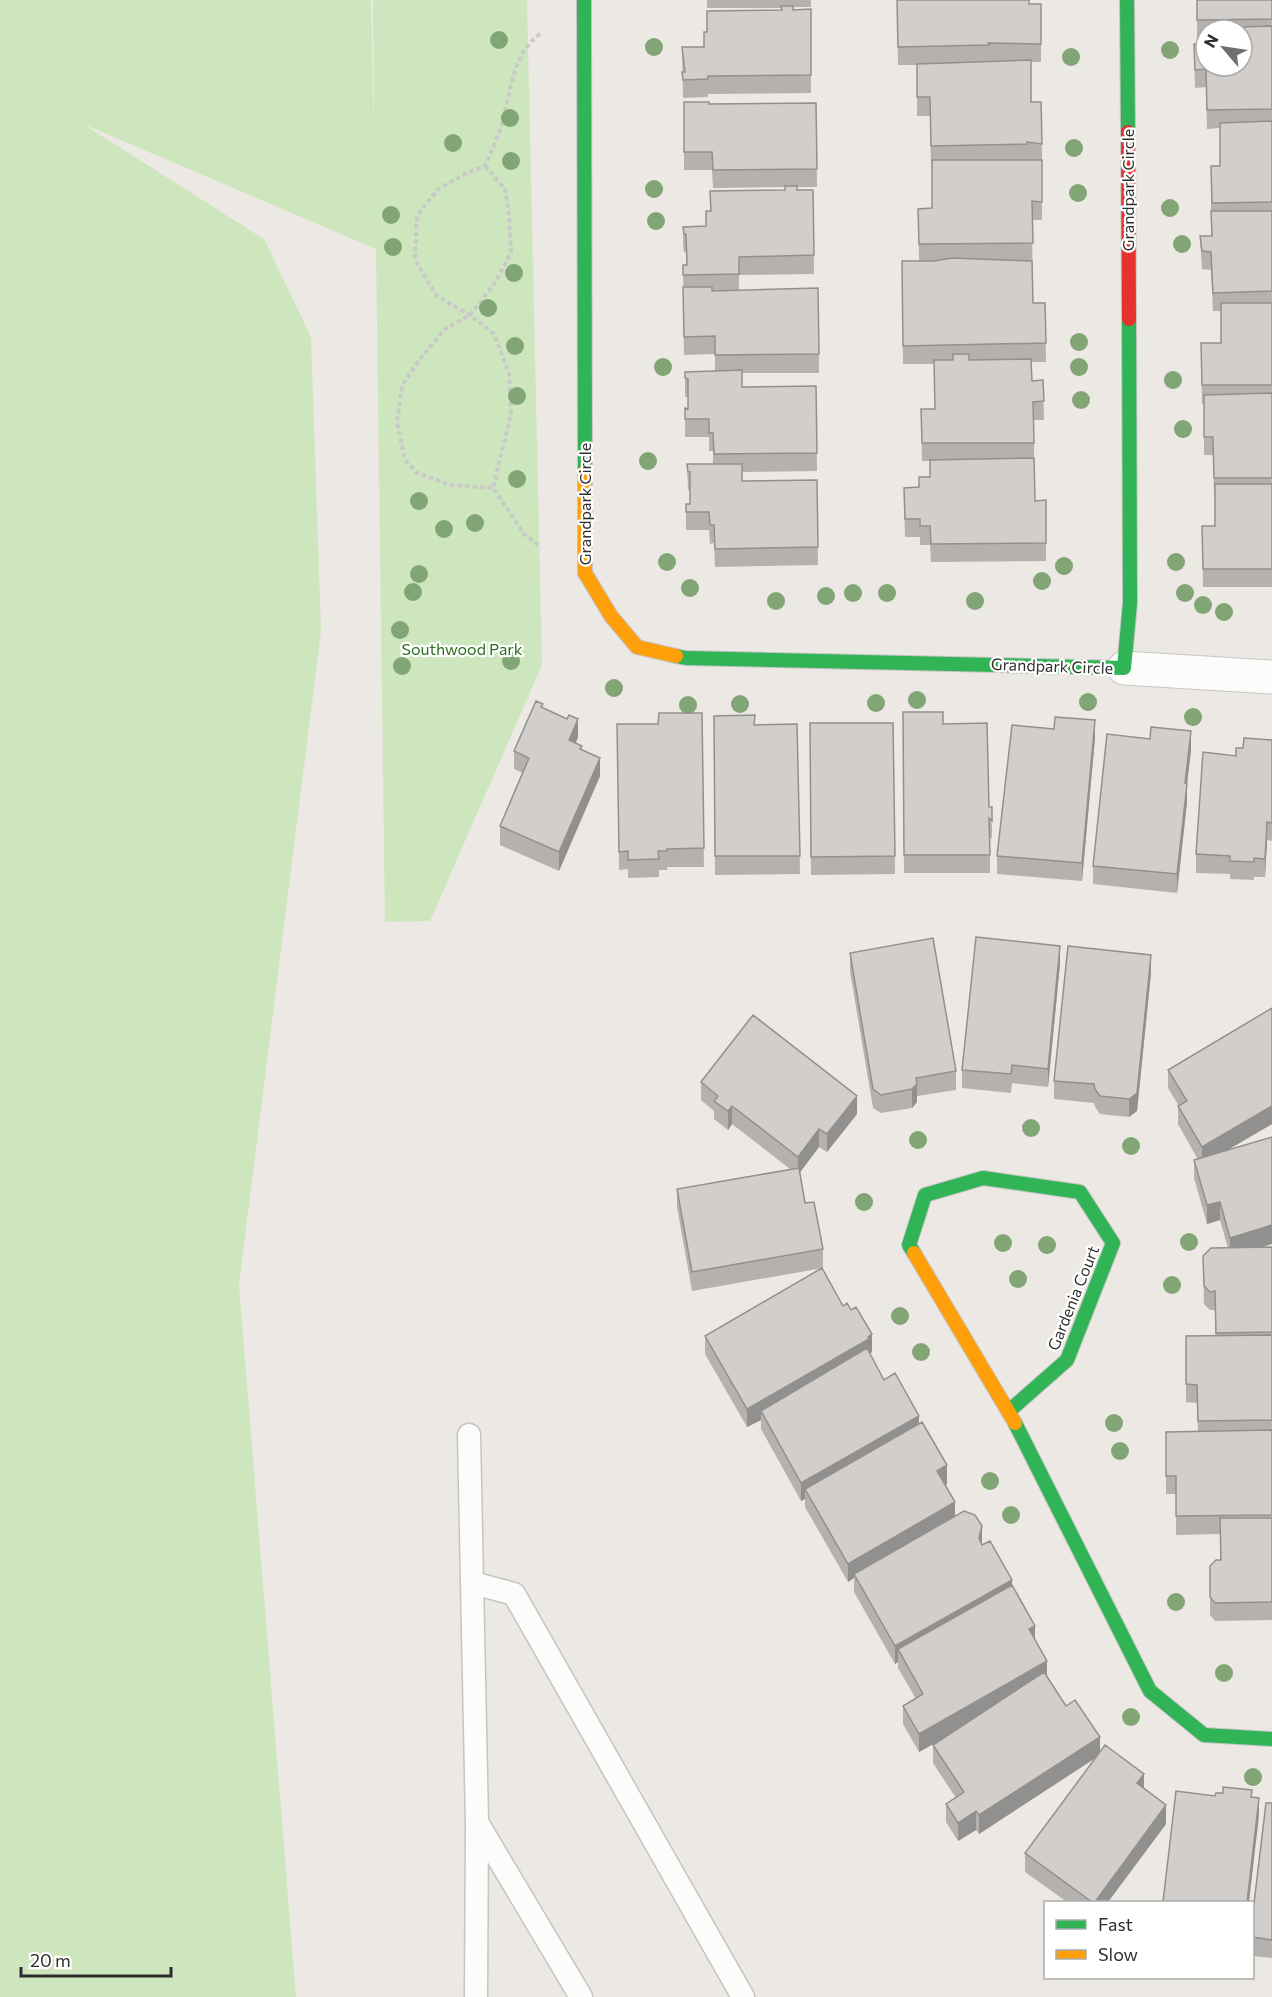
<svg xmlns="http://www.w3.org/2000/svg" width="1272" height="1997" font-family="Commissioner,sans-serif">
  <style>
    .green { fill: #cee6be }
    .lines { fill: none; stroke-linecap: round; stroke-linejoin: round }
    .lane-casing { stroke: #c5c4c5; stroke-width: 25 }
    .street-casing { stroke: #c5c4c5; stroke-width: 35 }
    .fast-casing { stroke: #c5c4c5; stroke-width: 16 }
    .slow-casing { stroke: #c5c4c5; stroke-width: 16 }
    .jam-casing { stroke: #c5c4c5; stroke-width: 16 }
    .path { stroke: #c9c9c8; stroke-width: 4; stroke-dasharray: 4.5 3; stroke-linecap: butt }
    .lane { stroke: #fcfcfb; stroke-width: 22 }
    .street { stroke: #fcfcfb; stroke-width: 33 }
    .fast { stroke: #30b455; stroke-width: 14 }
    .slow { stroke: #ff9f0a; stroke-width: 14 }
    .jam { stroke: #e5322d; stroke-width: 14 }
    .tree { fill: #82a575 }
    .wall { fill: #b4b1af }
    .shaded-wall { fill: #92908e }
    .building { fill: #d1cecb; stroke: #92908e; stroke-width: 1.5; fill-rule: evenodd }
    .labels { text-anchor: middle; stroke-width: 4.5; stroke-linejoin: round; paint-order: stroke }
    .street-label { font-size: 16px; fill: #2e2e2e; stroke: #fff }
    .park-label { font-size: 16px; fill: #2c6e1b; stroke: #fff }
  </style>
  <rect width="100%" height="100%" fill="#ece8e4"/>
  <path class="green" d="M0 0H371L374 146 373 0H527L542 665 430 921 385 922 376 249 83 124 264 239 311 337 321 631 239 1284 296 1997H0Z"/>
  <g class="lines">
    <defs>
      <path id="lane" d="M469 1435 477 1823 476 1997
        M473 1583 514 1594 743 1997
        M478 1824 581 1997"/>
      <path id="street" d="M1124 668 1272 677"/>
      <path id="fast" d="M584 0 585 472
        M1127 0 1128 132
        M676 656 686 658 1124 668 1130 603 1129 319
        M914 1253 909 1245 925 1195 983 1178 1080 1192 1113 1243 1067 1360 1009 1411
        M1015 1423 1150 1691 1204 1735 1272 1739"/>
      <path id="slow" d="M585 472V573L611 616 637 647 676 656
        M914 1253 1015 1423"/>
      <path id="jam" d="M1128 132 1129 319"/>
    </defs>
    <use href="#lane" class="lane-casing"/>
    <use href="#street" class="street-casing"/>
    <use href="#fast" class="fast-casing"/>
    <use href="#slow" class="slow-casing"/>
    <use href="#jam" class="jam-casing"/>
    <path class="path" d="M540 34C512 54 511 92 502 123 498 137 491 152 485 166L467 173 438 189 417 216 415 260 437 296 470 315 494 334 509 373 511 414 493 488 525 535 541 547
      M485 166 505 189 509 214 511 252 495 283 470 315 444 330 419 360 402 386 397 422 405 460 417 473 450 485 493 488"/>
    <use href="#lane" class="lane"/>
    <use href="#street" class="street"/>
    <use href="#fast" class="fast"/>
    <use href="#slow" class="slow"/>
    <use href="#jam" class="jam"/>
  </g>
  <g class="tree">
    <circle cx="499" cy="40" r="9"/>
    <circle cx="654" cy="47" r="9"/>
    <circle cx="1170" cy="50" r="9"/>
    <circle cx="1071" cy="57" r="9"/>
    <circle cx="510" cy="118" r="9"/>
    <circle cx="453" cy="143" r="9"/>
    <circle cx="1074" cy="148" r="9"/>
    <circle cx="511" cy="161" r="9"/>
    <circle cx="654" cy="189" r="9"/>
    <circle cx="1078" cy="193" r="9"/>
    <circle cx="1170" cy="208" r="9"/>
    <circle cx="391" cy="215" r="9"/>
    <circle cx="656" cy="221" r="9"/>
    <circle cx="1182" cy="244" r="9"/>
    <circle cx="393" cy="247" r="9"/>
    <circle cx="514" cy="273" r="9"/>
    <circle cx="488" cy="308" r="9"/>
    <circle cx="1079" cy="342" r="9"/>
    <circle cx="515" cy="346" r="9"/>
    <circle cx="663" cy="367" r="9"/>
    <circle cx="1079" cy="367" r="9"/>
    <circle cx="1173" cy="380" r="9"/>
    <circle cx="517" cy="396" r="9"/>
    <circle cx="1081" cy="400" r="9"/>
    <circle cx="1183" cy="429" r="9"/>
    <circle cx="648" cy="461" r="9"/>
    <circle cx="517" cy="479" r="9"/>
    <circle cx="419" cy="501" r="9"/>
    <circle cx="475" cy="523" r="9"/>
    <circle cx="444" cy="529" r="9"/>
    <circle cx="667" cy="562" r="9"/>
    <circle cx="1176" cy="562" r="9"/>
    <circle cx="1064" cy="566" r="9"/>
    <circle cx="419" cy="574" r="9"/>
    <circle cx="1042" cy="581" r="9"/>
    <circle cx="690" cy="588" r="9"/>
    <circle cx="413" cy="592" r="9"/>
    <circle cx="853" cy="593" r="9"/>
    <circle cx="887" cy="593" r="9"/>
    <circle cx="1185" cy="593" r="9"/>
    <circle cx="826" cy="596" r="9"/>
    <circle cx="776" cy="601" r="9"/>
    <circle cx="975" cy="601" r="9"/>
    <circle cx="1203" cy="605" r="9"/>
    <circle cx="1224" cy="612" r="9"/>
    <circle cx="400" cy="630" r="9"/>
    <circle cx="511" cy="661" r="9"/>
    <circle cx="402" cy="666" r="9"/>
    <circle cx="614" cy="688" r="9"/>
    <circle cx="917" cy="700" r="9"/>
    <circle cx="1088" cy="702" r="9"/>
    <circle cx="876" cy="703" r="9"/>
    <circle cx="740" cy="704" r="9"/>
    <circle cx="688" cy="705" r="9"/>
    <circle cx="1193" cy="717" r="9"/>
    <circle cx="1031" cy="1128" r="9"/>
    <circle cx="918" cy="1140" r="9"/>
    <circle cx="1131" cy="1146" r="9"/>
    <circle cx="864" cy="1202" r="9"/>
    <circle cx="1189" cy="1242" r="9"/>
    <circle cx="1003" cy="1243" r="9"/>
    <circle cx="1047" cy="1245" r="9"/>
    <circle cx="1018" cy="1279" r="9"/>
    <circle cx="1172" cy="1285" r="9"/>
    <circle cx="900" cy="1316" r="9"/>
    <circle cx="921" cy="1352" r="9"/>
    <circle cx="1114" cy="1423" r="9"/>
    <circle cx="1120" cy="1451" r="9"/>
    <circle cx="990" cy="1481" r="9"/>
    <circle cx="1011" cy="1515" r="9"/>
    <circle cx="1176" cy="1602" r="9"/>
    <circle cx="1224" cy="1673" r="9"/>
    <circle cx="1131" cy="1717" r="9"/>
    <circle cx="1253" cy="1777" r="9"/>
  </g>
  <path class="wall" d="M707 0H811V7H794V10L811 9V93L708 94V97L683 98 682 47H704L707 32V11L781 10V8H707Z
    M897 0 1041 4V62H1031V102H1041L1042 160V220H1032L1033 303H1045L1046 362H1031L1032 381 1043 380 1044 420H1034V461L1035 501 1046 500V561L931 562 930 545H920V537H905L904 488 919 487 930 477V461H922L921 409H935L934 364H903L902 261H919L918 209 932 208V164H931L930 116H917V65H898Z
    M1197 0H1272V587H1203L1202 526H1215V496H1214L1213 455H1204V404H1202L1201 343H1221V311H1213L1211 270 1202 269 1200 236H1211V166H1220V128L1207 129 1206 87 1195 88 1194 44H1206V38H1197Z
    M684 102 709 104 816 103 817 187H797V190H813L814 274 739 275V290L819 354V373H742V387L816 386 817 471 742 472V481L817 480 818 565 715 567 714 543 710 544 709 530H686V504H690V490H688L687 464H713V451H709V437H685V408L688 409V397H685V372L715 371V354L684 355 683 265H686V252H684L683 245V227L706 226 710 211V191L785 190V187L713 188 712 170H684Z
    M543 708 578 737 576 743 582 749 600 776 559 871 500 845V826L523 773 514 769V751Z
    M903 712 943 724 989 807 992 826V839L990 837V873H904Z
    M702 713 704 867H667V870H659V877L628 878V869L619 870 617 724H658Z
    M714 716 755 725 797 724 800 874 715 875Z
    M810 723H893L895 874 811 875Z
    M1054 729 1095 738 1082 881 997 874V856Z
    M1272 740V841L1267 840 1265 877H1254V880L1230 879V874L1196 873V854L1236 756 1243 748Z
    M1191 750 1187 784V802L1177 893 1093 884V866Z
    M850 953 956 1071V1090L917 1096V1102L912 1108 881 1113 873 1108 850 971Z
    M1060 964 1048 1087 1012 1083 1011 1093 962 1088V1070Z
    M1151 973 1137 1111 1129 1117 1100 1114 1095 1107 1094 1103 1054 1099V1081Z
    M1272 1008V1124L1229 1149 1272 1244 1258 1248 1272 1247V1620L1215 1621 1210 1615V1566L1220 1560V1534L1176 1535V1494H1166V1432H1198L1197 1403 1186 1402V1336H1215V1310H1210L1204 1304 1203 1256 1228 1248 1220 1220 1207 1224 1194 1178V1160L1197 1158 1178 1124V1106H1179L1168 1088V1070Z
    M701 1082 857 1114 827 1152 819 1147 800 1172 805 1203 823 1249V1268L692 1291 677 1207V1189L790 1169 732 1124 728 1130 714 1119V1111L701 1100Z
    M843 1306 872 1352 870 1354 884 1380 919 1424 947 1484 945 1485 955 1516 982 1544 1012 1585 1035 1641 1047 1677 1066 1706 1100 1753 1144 1788 1166 1824 1108 1902H1067L1025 1872V1853L1097 1757 979 1834 976 1830 958 1841 946 1822V1804L956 1798 933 1763V1745L941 1740 919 1752 903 1724V1706L916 1699 898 1668V1662L895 1664 854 1592V1578L848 1582 805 1507V1499L801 1501 761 1429V1420L747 1427 705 1354V1336Z
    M1272 1803V1958L1252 1956V1920Z"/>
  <path class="shaded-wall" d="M578 719V737L569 758V740Z
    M1095 720V738L1082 881V863Z
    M1191 731V750L1185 801V783Z
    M600 758V776L559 871V852Z
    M1187 784V802L1177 893V874Z
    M1267 822V840L1265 877V859Z
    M1060 946V964L1048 1087V1069Z
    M1151 955V973L1137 1111 1129 1117V1099Z
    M917 1084V1102L912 1108V1089Z
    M857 1096V1114L827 1152V1134Z
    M732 1106V1124L728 1130V1111Z
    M1272 1106V1124L1202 1165V1147Z
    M819 1129V1147L798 1175V1157Z
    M1220 1202V1220L1207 1224V1205Z
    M1272 1225V1244L1230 1256V1238Z
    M872 1334V1352L761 1411V1420L747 1427V1409Z
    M919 1416V1435L805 1489V1499L801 1501V1483Z
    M947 1465V1484L937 1490V1471Z
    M955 1502V1520L854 1574V1578L848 1582V1564Z
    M982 1526V1545L979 1538Z
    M1012 1580V1598L898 1649V1662L895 1664V1646Z
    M1035 1626V1644L1029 1629Z
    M1047 1661V1680L919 1752V1734Z
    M1100 1737V1755L979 1834V1815Z
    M1144 1774V1792L1137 1783Z
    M1259 1798V1816L1249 1902H1247Z
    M1166 1805V1824L1108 1902H1095Z
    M976 1811V1830L958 1841V1823Z"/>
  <path class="building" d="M897 0H1029V4H1041V44L988 43 989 45 898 47Z
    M1197 0H1272V19L1197 20Z
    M781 6H793V10L811 9V75L708 76V79L683 80 682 72H685L682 47H704V32H707V11L782 10Z
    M1272 26V109L1207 110 1206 69 1195 70 1194 44H1206V28ZM1206 30H1242V66H1206Z
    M1031 60V102H1041L1042 144 1027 142V144L931 146 930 97H917V64Z
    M684 102H709V104L816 103 817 169 713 170 712 152H684Z
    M1272 121V202L1212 203 1211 166H1220V123Z
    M932 160H1042V202L1032 201 1033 243 919 244 918 209 932 208Z
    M785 186H797V190H813L814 255 739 257V274L683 275V265H687L686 234H684L683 227 706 226V211H711L710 191 785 190Z
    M1211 211H1272V291L1213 293 1211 252 1202 251 1200 236H1212Z
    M952 258 1032 261 1033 303H1045L1046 343 903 346 902 261H934Z
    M683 287H712V291L818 288 819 354 715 355V336L684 337Z
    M1221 303H1272V385H1202L1201 343H1221Z
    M953 354H969V360L1031 359 1032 381 1043 380 1044 401 1033 402 1034 443H922L921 409H935L934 360H953Z
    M742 370V387L816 386 817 453 714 454 713 433H709V419H685V408L688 409V379L685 378V372Z
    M1272 393V478H1214L1213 437H1204V395Z
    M1034 458 1035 501 1046 500V543L931 544 930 526H920V519H905L904 488 919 487V477H930V460Z
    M687 464H742V481L817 480 818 547 715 549 714 525H710L709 512H686V504H690V472H688Z
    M1215 484H1272V569H1203L1202 526H1215Z
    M536 701 543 704 541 707 567 719 569 715 578 719 569 740 582 746 580 749 600 758 559 852 500 826 529 758 514 751Z
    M903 712H943V724L987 723 989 807H992V821L989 818 990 855H904Z
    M659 713H702L704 848 667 849V851H658L659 859 628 860V851L619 852 617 724H658Z
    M755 715 754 725 797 724 800 856H715L714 716Z
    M1055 717 1095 720 1082 863 997 856 1012 725 1054 729Z
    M810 723H893L895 856 811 857Z
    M1151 727 1191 731 1185 783 1187 784 1177 874 1093 866 1107 734 1150 739Z
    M1244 738 1272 740V823L1267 822 1265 859 1254 858V862L1230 861V856L1196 854 1203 752 1236 756V748H1243Z
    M976 937 1060 946 1048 1069 1012 1065 1011 1074 962 1070Z
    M933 938 956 1071 916 1078 917 1084 912 1089 881 1095 873 1089 850 953Z
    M1068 946 1151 955 1137 1093 1129 1099 1100 1096 1095 1089 1094 1084 1054 1081Z
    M1272 1008V1106L1202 1147 1178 1106 1187 1101 1168 1070Z
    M753 1015 857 1096 827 1134 819 1129 798 1157 732 1106 728 1111 714 1101 718 1096 701 1082Z
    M1272 1137V1225L1230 1238 1220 1202 1207 1205 1194 1160Z
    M799 1168 805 1203 814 1202 823 1249 692 1272 677 1189Z
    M1272 1247V1332L1216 1333 1215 1291 1210 1292 1204 1286 1203 1256 1211 1248Z
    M822 1268 843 1306 847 1303 851 1310 856 1307 872 1334 868 1337 869 1339 747 1409 705 1336Z
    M1272 1335V1420L1198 1421 1197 1385 1186 1384V1336Z
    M867 1348 884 1380 895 1373 919 1416 801 1483 761 1411Z
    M922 1422 947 1465 937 1471 955 1502 848 1564 805 1489Z
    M1272 1430V1515L1176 1516V1476H1166V1432Z
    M964 1511 975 1515 982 1526 979 1538 982 1545 990 1541 1012 1580 895 1646 854 1574Z
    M1220 1518H1272V1602L1215 1603 1210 1597V1566L1216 1560H1221Z
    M1012 1585 1035 1626 1029 1629 1047 1661 919 1734 903 1706 923 1694 898 1649Z
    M1044 1672 1066 1706 1075 1700 1100 1737 979 1815 976 1811 958 1823 946 1804 964 1792 933 1745Z
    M1105 1745 1144 1774 1137 1783 1166 1805 1095 1902H1092L1025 1853Z
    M1223 1787 1252 1790 1251 1797 1259 1798 1247 1902H1163L1176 1791 1215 1796 1216 1793H1223Z
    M1266 1803H1272V1940L1252 1937V1920Z"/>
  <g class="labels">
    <g class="street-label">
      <text transform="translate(1128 190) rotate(-90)" y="6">Grandpark Circle</text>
      <text transform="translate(585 504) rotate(-90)" y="6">Grandpark Circle</text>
      <text transform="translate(1052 666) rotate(2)" y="6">Grandpark Circle</text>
      <text transform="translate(1073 1298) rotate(-68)" y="6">Gardenia Court</text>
    </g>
    <g class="park-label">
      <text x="462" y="655">Southwood Park</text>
    </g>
  </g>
  <rect x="1044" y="1901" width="210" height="78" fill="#ffffff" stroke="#ababab" stroke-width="1.5"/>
  <rect x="1056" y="1920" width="30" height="9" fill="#30b455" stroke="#ababab" stroke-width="1.5"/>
  <text x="1098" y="1931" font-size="18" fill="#2e2e2e">Fast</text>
  <rect x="1056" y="1950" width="30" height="9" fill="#ff9f0a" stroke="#ababab" stroke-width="1.5"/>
  <text x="1098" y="1961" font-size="18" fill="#2e2e2e">Slow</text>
  <g transform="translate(1224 48) rotate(299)"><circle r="28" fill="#ffffff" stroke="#ababab" stroke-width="1.5"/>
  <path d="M0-4.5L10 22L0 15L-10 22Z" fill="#706f6e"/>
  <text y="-9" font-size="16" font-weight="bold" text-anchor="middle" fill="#2e2e2e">N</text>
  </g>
  <path d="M21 1967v9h150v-9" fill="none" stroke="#2e2e2e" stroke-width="3"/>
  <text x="30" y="1967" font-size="18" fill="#2e2e2e" stroke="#ffffff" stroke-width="4.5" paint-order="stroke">20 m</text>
</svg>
